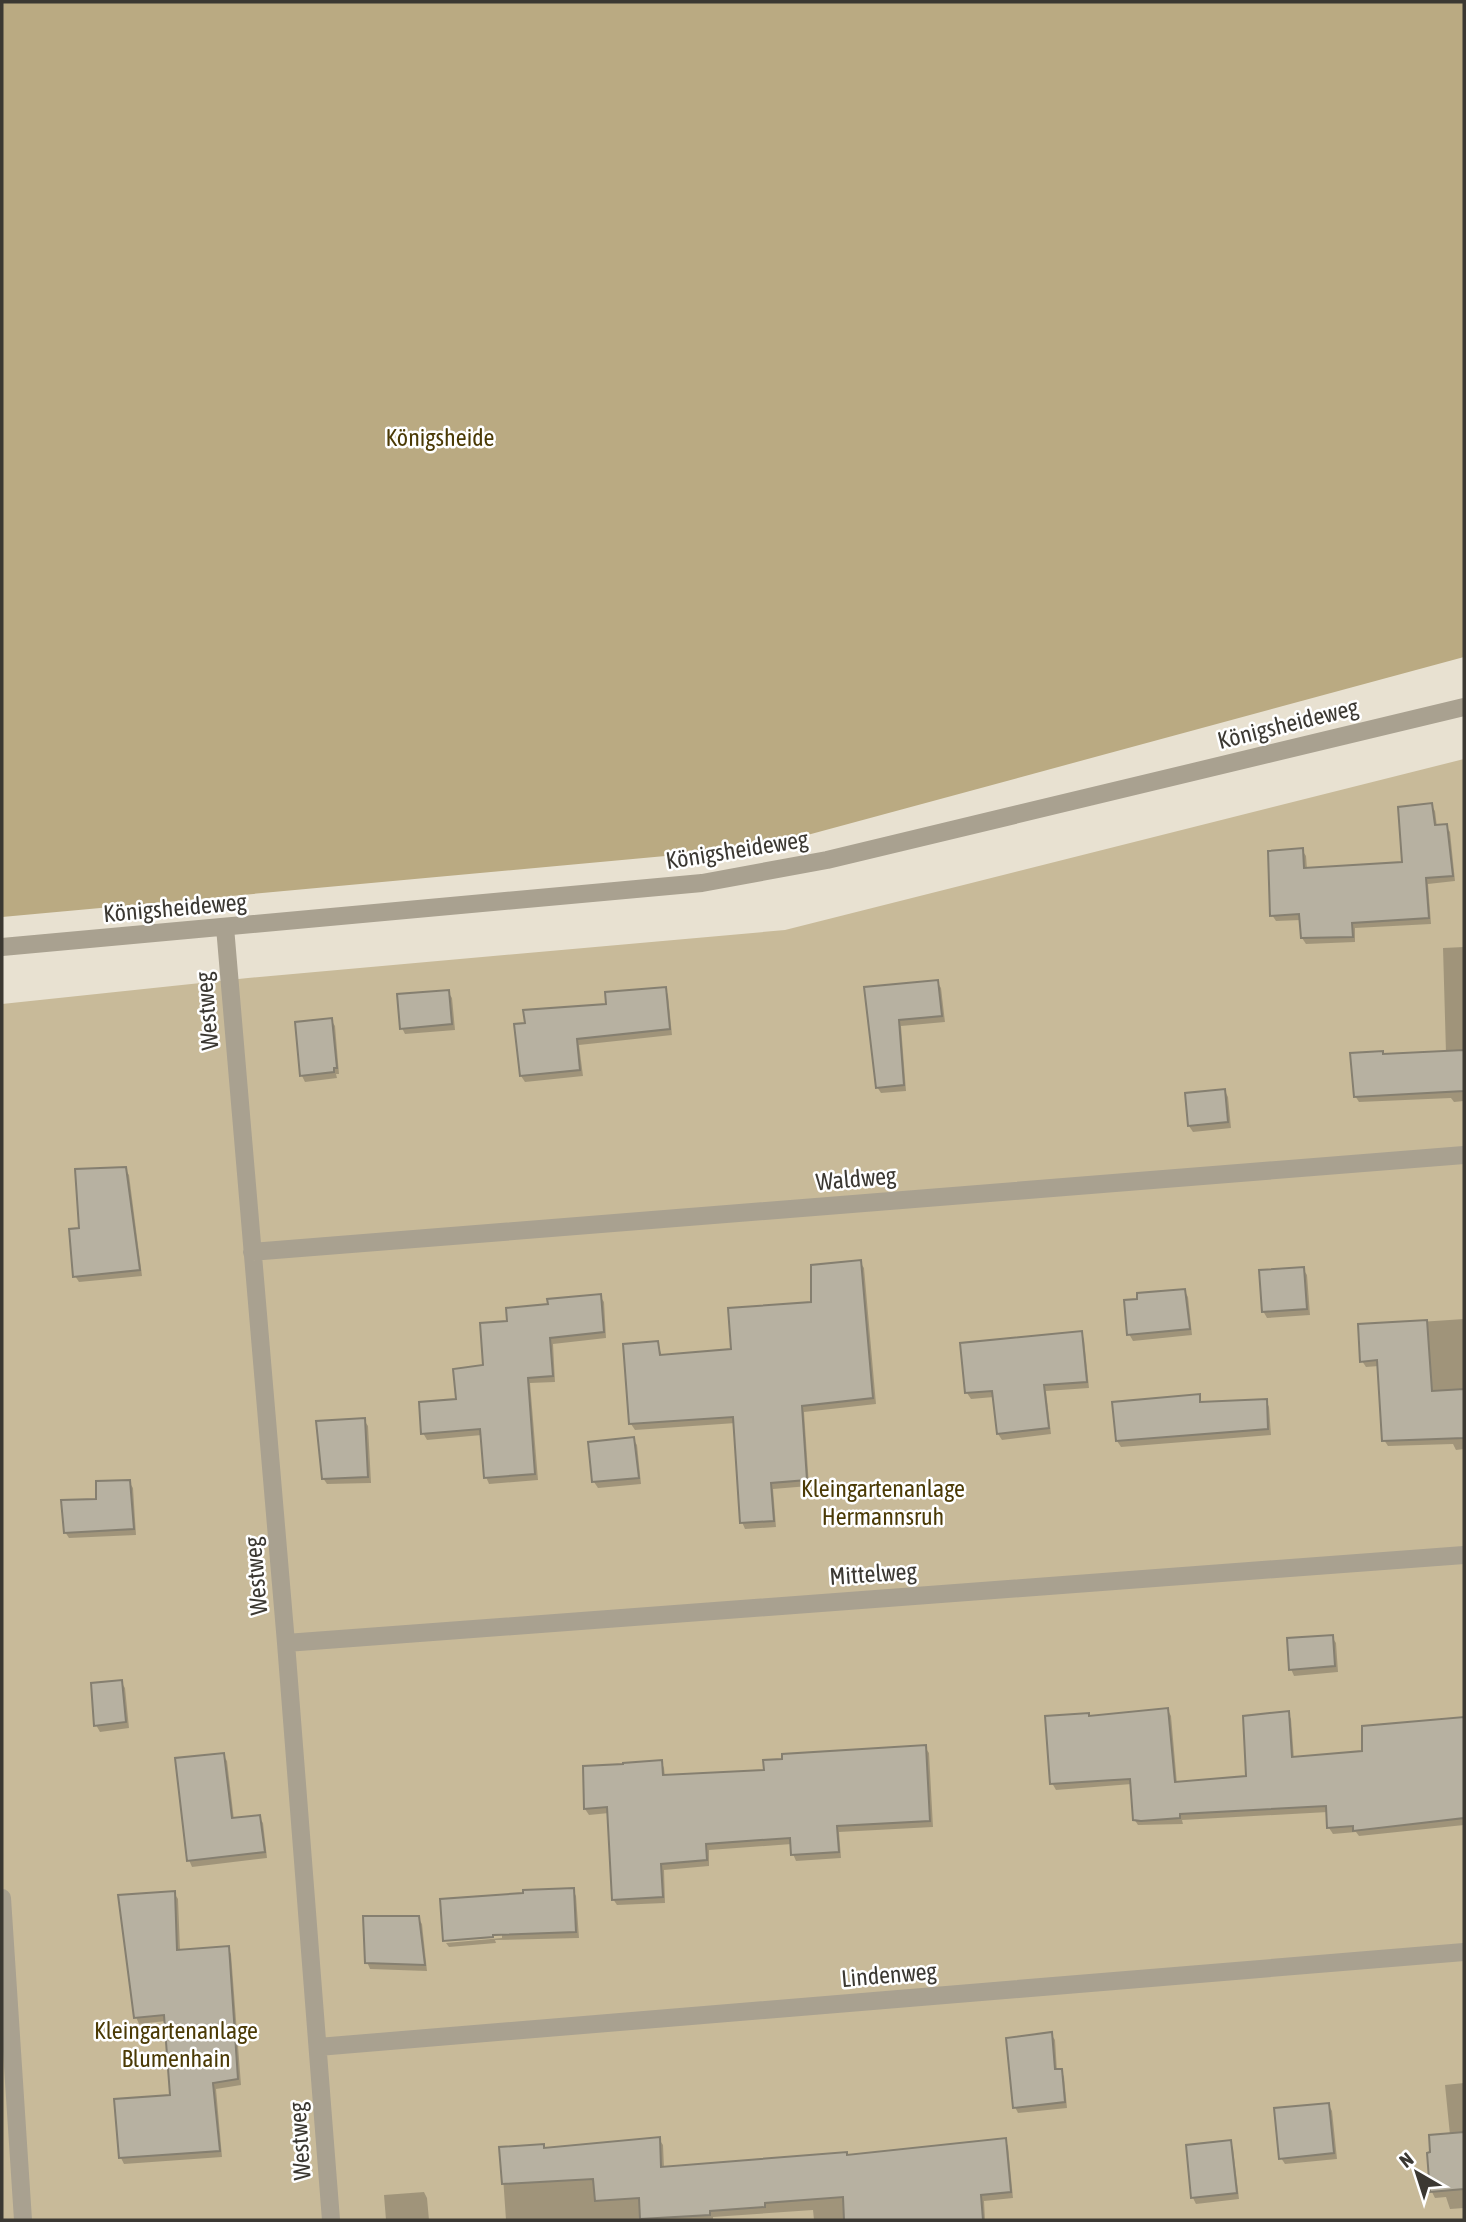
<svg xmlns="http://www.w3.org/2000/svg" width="1466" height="2222" font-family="'Asap Condensed',sans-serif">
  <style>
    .green { fill: #c8ba99 }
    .forest { fill: #baaa82 }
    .shadow { fill: #0003 }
    .building { fill: #b7b1a1; stroke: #857f70; stroke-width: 2 }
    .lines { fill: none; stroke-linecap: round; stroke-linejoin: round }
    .minor { stroke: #a9a190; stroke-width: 18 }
    .labels { text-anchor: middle; stroke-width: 5; stroke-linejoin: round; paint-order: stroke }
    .park-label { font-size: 24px; fill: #4b3a05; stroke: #fff }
    .street-label { font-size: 24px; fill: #3b3832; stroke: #fff }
  </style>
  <rect width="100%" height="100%" fill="#e8e1d1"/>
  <path class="green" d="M1464 759V2220H2V1004L248 978 785 930Z"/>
  <path class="forest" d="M2 2H1464V657L763 847 2 917Z"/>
  <path class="shadow" d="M1431 805 1435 811 1437 827 1446 826 1450 832 1455 881 1428 884 1431 924 1355 928V942L1306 944 1302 938 1301 920 1276 921 1272 915 1302 850 1306 856 1307 869 1404 863Z
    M1464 947V1101L1454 1102 1451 1098 1359 1102 1355 1096 1446 1053 1443 948Z
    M937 982 941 988 945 1022 901 1026 906 1091 881 1093 877 1087 866 989Z
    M665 988 668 995 672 1035 579 1045 583 1076 525 1082 521 1076 607 1005Z
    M448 992 452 998 455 1030 405 1034 402 1028Z
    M331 1020 335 1026 339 1074H336L337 1078 305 1082 302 1076Z
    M1225 1091 1228 1097 1231 1128 1193 1132 1189 1126Z
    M125 1169 129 1175 142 1276 79 1282 75 1276Z
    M860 1262 864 1268 876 1404 804 1412 809 1486 773 1489 776 1527 745 1529 742 1522 736 1423 635 1430 631 1424 657 1343 662 1356 733 1351 813 1304Z
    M1303 1269 1307 1275 1310 1315 1267 1318 1263 1311Z
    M1184 1290 1188 1297 1192 1335 1133 1341 1129 1334Z
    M600 1296 604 1302 606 1338 553 1344 555 1382 530 1383 538 1480 489 1484 486 1477 482 1435 427 1440 423 1433 458 1401 484 1366 509 1322 550 1306Z
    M1464 1319V1449L1456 1450 1453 1444 1388 1446 1384 1440 1379 1366 1366 1367 1362 1361 1360 1326Z
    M1081 1333 1084 1339 1089 1388 1046 1391 1051 1434 1002 1440 998 1434 994 1397 971 1399 967 1393Z
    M1199 1395 1202 1404 1266 1400 1269 1407 1271 1435 1121 1447 1117 1441Z
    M364 1420 368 1426 371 1483 327 1484 323 1478Z
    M633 1439 637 1445 641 1484 598 1488 594 1482Z
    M129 1482 133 1488 136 1535 69 1538 65 1532 98 1500Z
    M1332 1637 1336 1643 1338 1672 1294 1676 1291 1669Z
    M121 1682 125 1688 129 1728 100 1732 96 1725Z
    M1168 1710 1171 1716 1177 1784 1247 1778 1288 1713 1291 1719 1294 1759 1364 1753V1727L1464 1719V1825L1359 1836 1356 1832 1333 1834 1329 1828 1328 1812 1182 1820 1183 1824 1138 1825 1134 1819 1132 1784 1056 1790 1052 1783 1090 1718Z
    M925 1747 929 1753 933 1827 839 1832 841 1858 796 1861 793 1854 792 1844 709 1850V1866L664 1870 665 1903 617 1905 613 1899 609 1813 589 1815 585 1809 661 1761 664 1768 665 1777 766 1772Z
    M223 1755 227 1761 234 1820 259 1817 263 1823 267 1858 192 1867 189 1860Z
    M573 1890 576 1896 579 1938 495 1940 496 1943 449 1947 446 1943 502 1938V1935L445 1940V1941L442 1901Z
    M174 1893 178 1899 180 1951 228 1948 231 1954 241 2085 216 2089 222 2157 124 2164 121 2158 116 2101 172 2096 166 2021 139 2024 136 2017Z
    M418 1918 422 1924 427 1971 370 1969 367 1962Z
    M1051 2034 1055 2040 1057 2071 1061 2070 1064 2077 1067 2108 1018 2113 1015 2107Z
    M1464 2083V2208L1450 2209 1446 2197 1435 2198 1432 2192 1450 2135 1445 2085Z
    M1328 2104 1332 2111 1337 2159 1285 2164 1281 2158Z
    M659 2139 663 2145 664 2168 847 2156 857 2162 863 2220H814L813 2210 713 2217V2220H506L501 2148 543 2146 545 2149Z
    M1005 2140 1008 2146 1013 2198 984 2201 985 2220H934L927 2148Z
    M1230 2142 1233 2148 1239 2199 1196 2204 1193 2198Z
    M424 2192 427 2198 429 2220H386L384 2195Z"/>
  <path class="building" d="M1432 803 1435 825 1447 824 1453 876 1426 878 1429 918 1352 923 1353 937 1301 938 1299 914 1270 916 1268 851 1303 848 1304 868 1402 862 1398 807Z
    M938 980 942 1016 899 1020 904 1085 876 1088 864 987Z
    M666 987 670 1029 577 1039 580 1070 520 1076 514 1024 525 1023 523 1010 606 1004 605 992Z
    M449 990 452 1024 400 1029 397 994Z
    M332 1018 337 1068H334V1072L300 1076 295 1022Z
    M1464 1050V1091L1354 1097 1350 1053 1383 1051V1054Z
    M1225 1089 1228 1122 1188 1126 1185 1093Z
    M126 1167 140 1270 73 1277 69 1229 79 1228 75 1169Z
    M861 1260 873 1398 802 1406 807 1480 771 1483 774 1521 740 1523 733 1417 629 1424 623 1344 658 1341 660 1355 731 1349 728 1308 811 1302V1265Z
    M1304 1267 1307 1309 1262 1312 1259 1270Z
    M1185 1289 1190 1329 1127 1335 1124 1300 1137 1299V1293Z
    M601 1294 604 1332 550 1338 553 1376 528 1378 535 1474 484 1478 480 1429 421 1434 419 1402 456 1399 453 1369 483 1365 480 1323 507 1321 506 1308 548 1304 547 1299Z
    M1427 1320 1432 1391 1464 1389V1438L1382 1441 1377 1360 1360 1362 1358 1324Z
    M1082 1331 1087 1382 1044 1385 1049 1428 997 1434 992 1391 965 1393 960 1343Z
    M1200 1394V1402L1267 1399 1268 1429 1116 1441 1112 1402Z
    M365 1418 368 1477 322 1479 316 1421Z
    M634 1437 639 1478 592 1482 588 1442Z
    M130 1480 134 1529 64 1533 61 1500 96 1499V1481Z
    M1333 1635 1335 1666 1289 1670 1287 1638Z
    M122 1680 126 1722 94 1726 91 1683Z
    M1168 1708 1175 1782 1246 1776 1243 1716 1289 1711 1292 1757 1362 1751V1726L1464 1717V1818L1353 1831V1826L1327 1828 1326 1806 1180 1814V1818L1141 1821 1133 1820 1130 1779 1050 1784 1045 1716 1089 1713V1716Z
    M926 1745 930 1821 837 1826 839 1852 791 1855 790 1838 706 1844 707 1860 661 1864 663 1897 612 1900 607 1807 584 1809 583 1766 623 1764V1763L662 1760 663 1775 764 1770 763 1760 782 1759V1754Z
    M224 1753 232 1818 260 1815 265 1852 187 1861 175 1758Z
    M574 1888 576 1932 493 1935V1937L443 1941 440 1899 523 1893V1890Z
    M175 1891 177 1950 229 1946 238 2079 213 2083 220 2151 119 2158 114 2099 170 2095 164 2015 134 2018 118 1895Z
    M363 1916H419L425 1965 365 1963Z
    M1052 2032 1055 2069H1062L1065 2102 1013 2108 1006 2038Z
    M1329 2103 1334 2153 1279 2159 1274 2108Z
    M1464 2132V2189L1430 2192 1427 2153 1430 2152 1429 2135Z
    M660 2137 661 2167 847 2152V2155L1006 2138 1011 2192 981 2195 983 2220H844L843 2197 765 2203V2207L710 2211V2215L640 2219 639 2198 595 2201 593 2179 502 2184 499 2147 544 2144V2148Z
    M1231 2140 1237 2193 1191 2198 1186 2145Z"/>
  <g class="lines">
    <path class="minor" d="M225 927 286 1643 331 2220
      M2 947 702 883 827 860 1464 707
      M252 1252 1464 1155
      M286 1643 1464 1555
      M2 1898 23 2220
      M318 2047 1464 1952"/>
  </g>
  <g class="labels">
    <g class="park-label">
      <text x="440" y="446">Königsheide</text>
      <text x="883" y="1497">Kleingartenanlage<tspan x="883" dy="28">Hermannsruh</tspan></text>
      <text x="176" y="2039">Kleingartenanlage<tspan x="176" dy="28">Blumenhain</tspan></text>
    </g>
    <g class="street-label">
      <text transform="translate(1288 724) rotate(-14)" y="8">Königsheideweg</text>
      <text transform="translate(737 850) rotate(-9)" y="8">Königsheideweg</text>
      <text transform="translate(175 908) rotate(-5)" y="8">Königsheideweg</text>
      <text transform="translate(207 1011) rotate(-95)" y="8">Westweg</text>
      <text transform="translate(856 1179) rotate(-5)" y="8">Waldweg</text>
      <text transform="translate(873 1574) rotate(-4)" y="8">Mittelweg</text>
      <text transform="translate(256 1576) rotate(-95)" y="8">Westweg</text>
      <text transform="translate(889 1975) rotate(-5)" y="8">Lindenweg</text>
      <text transform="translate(300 2141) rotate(-94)" y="8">Westweg</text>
    </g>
  </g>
  <rect width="1466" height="2222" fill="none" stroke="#3b3832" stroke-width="7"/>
  <g transform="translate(1417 2173) rotate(321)" stroke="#ffffff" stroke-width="5" paint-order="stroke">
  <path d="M0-5L12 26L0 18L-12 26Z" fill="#3b3832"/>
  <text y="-10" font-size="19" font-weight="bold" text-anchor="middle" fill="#3b3832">N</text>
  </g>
</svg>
